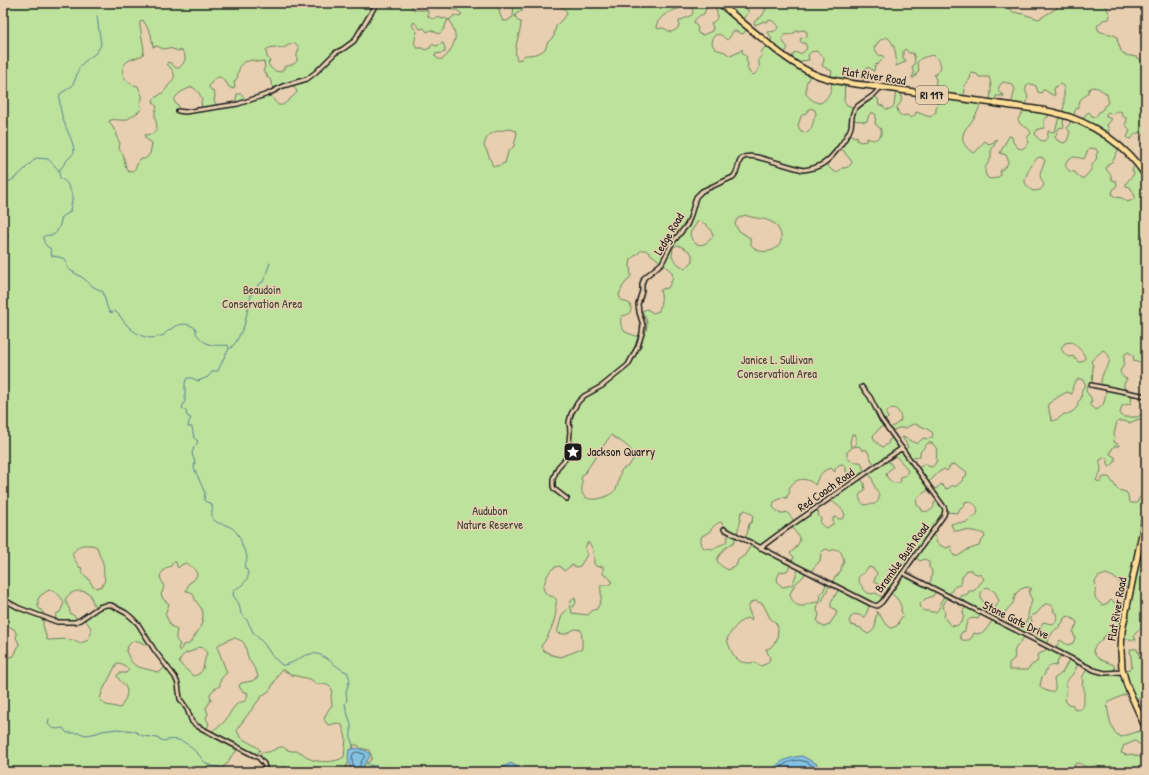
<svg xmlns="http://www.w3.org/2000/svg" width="1149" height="775" font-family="'Patrick Hand',sans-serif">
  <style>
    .green { fill: #bde29c; stroke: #6c7f5c; fill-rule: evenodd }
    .water { fill: #84c2e4; stroke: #5a8094 }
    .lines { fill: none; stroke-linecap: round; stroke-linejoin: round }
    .shore { stroke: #465e6c; stroke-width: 1 }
    .stream { stroke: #5a8094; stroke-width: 1 }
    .street-casing { stroke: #1c1c1c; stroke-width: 6 }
    .primary-casing { stroke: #1c1c1c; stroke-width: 8 }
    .street { stroke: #e7cfb0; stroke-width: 3 }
    .primary { stroke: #fedd96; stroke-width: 5 }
    .labels { text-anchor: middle; stroke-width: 3; stroke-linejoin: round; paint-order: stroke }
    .shield { fill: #e7cfb0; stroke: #595248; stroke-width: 1 }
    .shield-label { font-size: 11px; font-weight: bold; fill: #1c1c1c }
    .street-label { font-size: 12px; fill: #1c1c1c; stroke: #e7cfb0 }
    .park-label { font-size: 12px; fill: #3c4436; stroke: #e7cfb0 }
    .poi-label { font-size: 12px; fill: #1c1c1c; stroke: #e7cfb0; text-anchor: start }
  </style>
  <rect width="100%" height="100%" fill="#e7cfb0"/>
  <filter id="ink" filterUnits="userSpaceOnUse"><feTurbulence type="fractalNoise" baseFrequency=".025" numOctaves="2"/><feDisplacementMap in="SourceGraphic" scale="8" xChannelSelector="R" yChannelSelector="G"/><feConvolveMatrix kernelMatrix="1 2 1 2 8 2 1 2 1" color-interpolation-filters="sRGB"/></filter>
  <g filter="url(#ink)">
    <path class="green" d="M3 3H413L412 5V8L415 10H427L428 11V16C431 19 434 20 437 17L443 19 445 18 448 20 452 18 454 15 459 17 462 14 457 10H454L447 6 448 3H485L488 7 495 6 498 7C500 12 500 17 503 21H507L513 17 514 3H522L523 6 522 11 517 13 515 16 518 21 521 22C521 35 512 47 517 60L521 59 525 55C534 55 547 53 547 43L554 36 556 26 567 14C566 6 558 8 554 3H747V9L749 13 746 15 742 22 748 28 743 34 740 33 736 31H733L730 37 727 40C722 35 718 32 713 37L712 44 715 49 725 52 730 56 739 52 742 49 743 54 747 57 746 60 748 64 747 67 749 72 753 75C759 72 761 66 758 60L762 55 761 52 772 39 768 32C772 31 774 33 778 28 777 24 774 21 770 20L766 22 764 21 755 25 754 22 762 16 766 9 762 3H1004L1008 8 1013 12 1023 14 1039 19 1057 8 1061 3H1106V6L1110 15 1109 19 1103 20 1097 26 1099 31C1105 34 1110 33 1116 36L1121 51 1125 55C1136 57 1138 56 1146 65V137L1142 133H1136L1131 139 1127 138 1130 130 1125 124 1127 121 1126 118 1121 115 1122 112C1118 110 1115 112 1112 114L1108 112 1106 114V117L1112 119 1107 125 1109 130 1106 135 1121 147 1117 152 1113 161 1108 164 1106 169 1111 175V178L1112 180 1116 181 1117 185 1113 190 1112 194 1115 197 1122 198 1128 202 1134 199 1135 197 1133 192 1130 187 1126 186V183L1134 174 1132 169 1137 164 1146 176V198L1141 202V211L1146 214V232L1143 234 1142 237 1146 244V298L1142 300 1143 303H1146V330L1144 331 1146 335V375L1142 369 1143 364 1134 361 1133 355 1128 352 1124 355V365L1120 371C1121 375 1122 377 1127 379L1124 384V391L1132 393 1131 403 1122 406 1120 413 1123 417H1138L1142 413 1143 408 1145 407 1146 404V417C1141 419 1135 420 1129 423 1125 421 1121 420 1117 422L1114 434 1115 438H1116L1114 440 1115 443 1118 444 1119 446H1114L1111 451 1110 454 1115 457V462L1110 467 1108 465V460L1106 457 1100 460C1099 464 1101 465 1101 469 1101 473 1098 477 1096 480L1098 482H1101L1102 481V478L1104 477H1109L1118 490 1126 492 1128 495 1129 501 1131 503H1137L1139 498 1142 495 1146 496V627L1143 629H1140L1135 634 1134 636 1136 640 1121 639V633H1107C1104 639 1096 643 1093 650 1096 661 1105 661 1114 665L1115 672 1130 669 1132 667 1130 649H1137L1140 658 1144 660 1146 659V683L1142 690V697L1134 701 1130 692 1109 702 1107 705C1109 715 1110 732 1121 737L1146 729V749L1135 741 1126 745H1124L1121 753 1127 755 1131 754 1146 759V772H1101V768C1093 762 1093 770 1086 767 1081 766 1080 761 1075 764L1073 772H816L817 764 802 756 772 769 771 772H553V770L548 768 526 772 522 770 496 771 492 772H391L387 770 382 772H378L376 769 371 766C365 767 362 772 356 772L370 761 372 757 369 750 360 748 358 745H353L352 755 346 767V772H267L264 764 257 757 262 752C271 754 275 747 282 747 286 748 285 749 288 750 292 752 296 750 300 752 303 753 305 756 308 758 317 763 336 763 344 757L346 738 342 725 337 723 329 725 327 724 324 719 327 712 332 705 331 697 332 689C328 683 321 684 315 684L313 681 310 679 292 675 283 670H281L270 690 261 697 237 729C238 741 253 742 260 750L256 756 238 748 235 753 231 756 228 763 223 767 227 772H3V656L7 658 14 656 19 645 18 641 16 638 17 635 14 629 8 626 3 628ZM688 6C693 8 694 10 692 15L679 21C681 27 676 31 670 32 666 29 663 27 658 29L656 26C660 13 676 9 688 6ZM713 6 715 7C718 14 719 20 711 23L713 28 712 31 703 35 699 34 697 31 698 28 694 22C696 17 700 15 704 14L706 8ZM143 20 151 34 153 47 157 46 163 49 169 48 179 51 181 50C188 56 185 63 179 68 174 69 173 63 168 62L167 64C176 74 177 76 168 86 166 89 164 92 161 94 158 96 156 97 153 100L154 103 157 107C156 109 155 111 155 114 154 119 160 128 154 133 152 135 148 134 145 135V138L152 143 150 154 145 159H140C136 164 137 171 129 172L126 168 123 154 119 149 120 143 116 136 117 134 109 121C114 118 119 121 125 120 129 119 138 112 142 109L140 103C145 96 140 93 138 86 126 85 116 70 128 61 132 58 138 58 143 55L144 50 140 26V22ZM449 20 451 22C452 27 454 30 455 34 457 40 449 55 444 58 442 60 440 59 438 59L435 56V54L443 53 445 52V48L443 43 436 46 432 44 430 48 425 50 422 48H417C412 43 416 39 417 32L412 25 414 22 420 29 424 28 427 32 431 30 439 34 444 29 447 21ZM804 30 807 32V37L801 38 800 40 802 43H805L807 48C804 53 800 55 795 52L789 61 783 56 788 48 784 43 782 39 784 35 792 34 797 31ZM886 37C895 40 897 58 896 66L905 62 906 60 903 58V51L905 49 909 53H913C915 59 916 63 912 68L914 73 912 78H914L919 70 917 63C921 56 927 57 933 55 942 60 944 70 934 75L936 79 935 95H938L937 102 938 105 936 107V112L930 117 916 112 915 115 911 118 907 115 902 116 898 113 897 107 901 102 902 90 896 89 894 106 890 109H886L883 106 879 105 878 99 874 96 854 110 850 106 847 105 844 101C845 94 844 89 845 82L843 80 844 75 845 74 860 76 862 77V84H863C864 79 863 74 864 70L868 67 870 68 873 71H874L875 65 878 64 884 58 882 55 880 56 878 54 874 48 879 41ZM295 43 298 46 299 50 297 54V61C294 65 289 65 284 67V69L280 72C274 71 270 69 268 63L270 61 267 57 266 50C271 46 277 47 283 48L291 44ZM816 51 824 57V60L822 66C825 68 829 69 832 71L830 79 833 80C831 83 832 86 831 89 830 94 824 103 819 103 814 102 808 97 806 94V84L811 73 798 65 801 61 809 60 808 55 811 52ZM252 60 258 62 261 61 264 62 265 67 263 71 267 74V77L270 79 274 89 291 84 297 91C296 95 294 95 291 98 279 110 278 106 270 94L245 101 242 94H237L235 104 218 106 214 101 215 95 214 92 212 91 209 87C211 82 215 77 220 77L226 82 229 87 233 89 235 86 234 82 238 77 237 74C240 70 239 65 243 63 245 61 249 61 252 60ZM971 73 977 74 979 77H989C992 85 991 93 990 101L995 103 996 96H1004V95C996 93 997 87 1003 82L1012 84 1015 89 1011 105 1023 108 1022 114 1018 119C1020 129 1028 124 1031 133L1027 138 1029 142 1026 146 1022 149 1018 148 1013 142 1012 137 1009 136 1000 153 1006 155C1011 162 1006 167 1000 171L1001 175C997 178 988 182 986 175 985 173 985 170 985 168L991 158V151L997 140 996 139 995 141 990 144 987 143 985 141C980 145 979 150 974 153 966 149 960 141 964 132 965 129 967 127 969 125 974 118 979 111 981 102L963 98 965 91 964 86 970 79ZM1028 84H1031L1036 86 1038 92 1041 93 1043 90H1045L1052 95H1055L1054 89 1056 86 1060 84 1064 87V106L1062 114H1060L1055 131 1052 132 1048 131C1048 135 1048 138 1044 141 1039 141 1036 137 1035 133L1038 129 1044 128V119L1048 117 1049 113 1026 108 1028 96C1025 92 1025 88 1028 84ZM192 87C198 90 200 94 202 100L201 102 202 109 179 111 178 105 175 103 174 100C178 92 185 90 192 87ZM1092 87 1098 88 1107 94 1108 100 1107 104 1104 106 1103 109 1099 112 1096 117H1093L1089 112 1086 114 1082 121 1073 118 1075 111 1079 105 1080 100 1088 93 1089 89ZM810 108 815 110 816 114C812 121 814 128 807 133L801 131 798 126 801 116 806 113ZM871 113H874L876 115 875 124 881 129V135C876 140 874 141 867 138L866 141 860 142 857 140V136L854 137 849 133 852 120 862 121 864 122 867 121 869 115ZM1065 116 1071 118 1070 123 1067 128 1070 132 1067 141 1064 143 1057 140 1055 137 1059 128 1064 127 1063 122ZM510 129 516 131 517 133 514 146 508 152 505 163 497 166H493L487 151 484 146C487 131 497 131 510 129ZM839 148 844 151C846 156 850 158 852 162 850 167 847 168 842 168L838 172C832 173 829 167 826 163ZM1090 148 1096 149 1098 152 1096 155 1097 158C1092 165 1093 162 1091 170L1084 178H1081L1077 175 1075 172C1065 172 1062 162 1071 158 1074 156 1080 158 1084 159L1088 150ZM1039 157 1043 158 1045 161C1043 165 1041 170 1040 174 1040 182 1048 183 1040 190L1033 191C1030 189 1026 186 1025 182 1024 177 1034 159 1039 157ZM745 215C753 219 765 217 775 224 778 227 780 232 781 235 785 255 749 258 750 238L738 230 735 224 737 219ZM698 221C706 222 711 229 713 236 705 248 692 248 690 233ZM678 245C682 247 689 250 692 254V262L685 269 677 263 672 257 673 247ZM642 250C645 250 646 250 648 252 652 255 671 270 672 273 674 278 670 284 668 288L662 289 660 291C663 298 660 304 659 311L653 313 647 309 642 311C648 322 649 326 643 337L636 336 625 332C621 326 619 322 622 316 629 315 633 312 630 304L621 300 619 295 623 286 631 276 630 266 631 259ZM1072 342C1077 346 1084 352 1085 358L1082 362H1078L1073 356 1070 357C1065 356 1063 352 1061 348L1065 343ZM1103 350C1110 354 1112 361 1106 368 1105 370 1103 371 1103 374 1101 377 1101 383 1101 387L1106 388C1105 398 1106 407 1095 410L1090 405V403L1092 401 1091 398 1086 391 1088 385H1092L1093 366 1091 361ZM1078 379H1082L1086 385 1082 389 1081 399 1077 403 1078 405C1076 410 1069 415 1064 414L1058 419 1052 421 1050 415 1048 404 1058 397 1067 392 1072 394 1073 385ZM893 408C898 409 901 415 901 420 898 424 893 426 889 429L891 432 898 428H906L911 425 915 424 926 428 933 433 932 438 927 439 923 438 918 443H915L903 437H902L906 443 908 447 904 450 893 437 889 440 888 444 883 447C879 445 874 441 873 436L878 430 885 424 884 422 888 418 886 414 888 410ZM852 434H854L856 436V444L854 447 859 446 862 450H867L872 461 876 466 868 472C870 475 872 478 873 481 874 485 873 483 875 487 877 491 882 498 877 502 874 506 869 503 865 505 861 503 860 500 859 496L862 492 865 490 864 483 860 478 865 474 861 462H853L847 458V452L853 447 851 446 850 442ZM611 435C619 441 642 451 630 464 628 468 623 467 621 471 618 477 619 484 616 489 611 497 590 504 583 495 580 490 584 484 581 478ZM928 443H932L936 448 937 450 936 452 937 455 936 458 937 460 935 464 932 467 928 466 925 463 918 469 911 459 915 456 918 457 920 456V452C924 449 924 446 928 443ZM894 454C899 460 904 464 908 471L906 475 900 477 901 481 899 483C893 484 887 480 886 474L888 471 893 467 887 459ZM840 464 844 465 846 468V471L854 481 830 499C835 505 843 507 845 515L842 519H839L836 517 833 518V524L828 527 825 528 820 523 821 519 818 515 819 513 815 509 795 522 787 512 780 514 773 507 774 502 783 497 787 498V496L790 492 789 489C794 478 806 476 815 485 818 477 822 470 831 468L835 472V469ZM955 464 960 469H963L967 472 966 476 963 478 962 481 955 487 953 485 949 488 946 489 941 484 937 488 932 490 939 500 934 503C935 511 927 512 922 511L921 508 917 505C914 496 924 493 931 489L928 483 939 472 944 469 947 471 950 466ZM969 501C976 504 981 510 975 517H972C969 526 958 521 951 524L954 531C965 530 974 530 984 534L985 537 980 543 979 546 967 550 958 556H954L952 551 951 546 947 548C943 547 939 545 936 542V538L931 533 946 512 958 513 960 508 964 506 965 502ZM745 510 753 515 752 522 749 524 747 534 744 539 752 544 746 553 745 555 738 560 736 566 731 567 729 570C724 568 718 565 717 559L724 549 734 542 741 520 740 517 741 513ZM721 522 725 526 726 530 729 532 727 541 723 544 720 545 713 549 704 548C701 545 700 539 702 536L709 532C712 528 716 523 721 522ZM791 526C794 531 799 535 800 541L794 550 790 553 794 557 791 564 799 568 792 585 783 587C776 583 776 578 780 572L787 571 791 564 762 547ZM588 542C594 548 594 556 594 564L597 567 603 566V574L609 577 612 582 609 585H601C600 590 602 594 601 599 601 602 598 606 597 609L593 610 588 615 572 613 571 609 576 603 575 598 571 601 570 606 562 615 557 633 565 634 575 629 581 630 582 638V649L561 657 552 655 543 650 541 646C548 638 555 622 556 611 556 606 555 610 556 605 556 602 557 601 556 599 552 594 546 599 543 587 547 578 548 567 560 566L564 571 572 565 576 567 580 566 587 555 585 548ZM82 545H92L97 547 99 553V555C106 564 102 571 105 580L102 586 96 588 92 585 88 578 83 574 81 567 80 568C73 556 67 554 82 545ZM827 549 830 551C841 546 842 554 844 562L842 565 841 570 838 575 835 577 831 584 839 588 836 594 831 602V607L835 609 837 613 829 625 824 627 819 624 817 621 819 615 817 610 818 604 822 601 830 584 827 582 823 592 820 593C823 604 814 602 808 604 806 604 805 606 803 606 796 607 791 600 790 594L795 584 803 577 806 571 810 573 815 566 820 561 821 553 824 550ZM915 557 920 561 925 559 929 562V567L932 571 931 580 928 586 903 573ZM173 562H176L177 566 178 568 181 565 186 563 195 569 197 575 193 581 189 583 186 591C193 591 193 595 196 601 199 605 203 610 203 615 203 626 195 636 189 644L183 645 180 651 178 649 180 644C174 640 176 636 177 630L171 626 165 614 169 604 163 599 161 594C166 585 163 585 160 577 162 571 165 568 171 566ZM869 567 874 569 877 573 874 581C878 586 885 586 890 590V592C895 596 903 604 901 611L903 615 899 621 898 625 894 627 891 628 885 623 877 611 878 613 875 619C877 626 874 631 868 634L863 631 861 628 851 625 849 621 851 617 855 614 865 617 870 604 878 606 884 599 876 593C869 595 867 593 863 588 859 581 854 578 864 573L865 571ZM967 570H971L974 573 981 575 984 579 974 591H969L967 595H962L959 601 966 605 963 611 964 616 962 622 956 626 950 625 944 617 945 613 943 606 947 596H949C952 590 953 585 961 585V582L962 580V577ZM1106 574C1109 575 1114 577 1116 579 1123 586 1120 586 1131 589L1127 607 1120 606 1111 600 1108 603 1103 605C1089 596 1098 593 1095 582L1098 577ZM988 587 995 592 999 601 990 617 993 620 984 632 977 634 974 633C972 639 969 641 962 640L960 637V635L962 632 965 631C966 622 968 616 978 619L985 603 981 599C980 593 982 589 988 587ZM1027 587 1032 589 1029 591V594L1032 600C1030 609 1028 609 1028 619L1024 624 1020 625 1017 630 1000 622 1006 611 1013 603 1016 593 1021 589ZM49 590C57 592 61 596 64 603L60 612 56 614 55 621H77V618L70 613C70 608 67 605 65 600 70 590 81 589 90 594L93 603 96 608 85 620C92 628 93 631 88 640L81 643C68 637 60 640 47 640L43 625V612L38 607V599L41 595ZM936 590 945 595 940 603V607L936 612C932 613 929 610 924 611L921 608 920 604 925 599 933 596ZM756 601 763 604 770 618 776 623 778 627 777 640 770 648 766 649 770 658 768 663 761 666 755 662C737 667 731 653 727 639 732 630 738 622 747 618L751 620 752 619 748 608 751 602ZM1045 604C1049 604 1052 604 1054 609L1053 611 1056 613 1057 618 1055 623 1051 624 1043 622 1035 639 1046 645C1049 638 1053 628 1061 627L1060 625 1063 622 1064 618 1069 616 1076 621 1077 624 1073 632 1075 638 1073 643 1068 645 1060 640 1055 649 1047 646 1045 651 1037 655 1038 659 1037 662 1032 665 1027 670H1009V663L1014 659 1015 654 1014 652C1016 645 1022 642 1025 635H1026L1030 627V624L1032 622 1031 619 1032 615 1036 614ZM234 638C238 639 240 640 243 642 247 647 246 652 248 657 250 664 257 669 258 677L252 681 241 683 239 686 242 691 248 693 247 697 245 701C242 702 238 702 236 705 230 710 228 720 221 725 216 729 215 727 211 733L206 730 209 724 206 718 208 714 206 708 211 700 210 694 214 689 220 686C219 680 222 677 227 673L218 649V645L230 639ZM133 641H139L145 645 151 644 167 665 160 672C156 672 154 671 150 670 134 666 133 667 126 651L128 646ZM198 647 203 648 207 653C202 663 207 673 193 676 188 670 183 668 179 662 183 650 190 655 198 647ZM1061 653 1070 658 1062 673 1054 679C1056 688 1056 696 1045 690 1040 687 1044 691 1040 686L1042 677 1045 674C1045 670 1048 668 1051 665L1056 666ZM1079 662 1088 667 1082 678 1083 682 1082 684C1085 689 1084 690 1084 694 1083 701 1087 709 1076 710L1074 708 1073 705 1068 704 1065 700 1066 695V692L1067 689C1063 681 1071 678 1074 672 1076 669 1077 665 1079 662ZM117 663C122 663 126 666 129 670L126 673H120L117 675C119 682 122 681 125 686 130 693 124 702 120 708L112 706 106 705 100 699 102 692Z"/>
    <path class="water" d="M356 748 367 751 370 754 369 758 364 764 363 772H353C348 764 347 759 349 750Z
      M802 756 817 764 816 772H771C778 761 789 757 802 756Z
      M511 763 526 772 548 768 553 770V772H492Z"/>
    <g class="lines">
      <path class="shore" d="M357 752 364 754 365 756 361 762 359 769 357 770C352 766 351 760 353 754Z
        M775 772C781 765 793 758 803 761 806 761 809 764 812 765V772"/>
      <path class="stream" d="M59 171 67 160 74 153C74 145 71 139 68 132 63 120 58 107 60 94L72 86 75 80 79 68 84 62 96 53 101 45 97 16
        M3 184C16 181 27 166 36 158L48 159C50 162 59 169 59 171 60 173 59 176 60 178 66 180 71 189 72 196 73 201 70 207 70 212L62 217C60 223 59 232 53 235 48 236 47 234 43 237 44 243 45 246 50 248L52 256 59 257 65 259 68 269 83 278 92 286 103 292 108 310 111 313 115 311C121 316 122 320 127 325 131 330 139 335 145 337 150 339 159 337 164 335 166 333 168 330 171 329 178 323 189 322 196 329V333C205 346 213 346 228 345L229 349C224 356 222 363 218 371H213L208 377 198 381 192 378H187L185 383V401L182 408 186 411 187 416 191 418 189 422 188 427H192L194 438 198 441 196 445
        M230 349 236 342 244 326 251 295 255 292 258 285 263 282 270 263
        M194 447 192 454 195 462 194 468 205 493 204 500 206 502 210 503 212 505C213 510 210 517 214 520 218 524 224 524 228 526 236 529 241 538 242 545 243 549 246 552 247 557 247 560 246 563 244 566 245 568 247 570 248 572 250 581 241 586 234 590L233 595 239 604 241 614 247 620 253 632 265 645 272 656 282 665C285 665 288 664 291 663 298 660 303 655 311 654 324 651 336 669 347 672L350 679 346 691 347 700 345 704 347 712 351 724V739L354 749
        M49 719 48 724C53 730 57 729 63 728L67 733H78L87 735 97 733 102 731 117 729 134 731 143 736 157 738 164 741C180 736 188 744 199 755 202 758 203 762 207 764 215 768 225 767 231 772
        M366 761 369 765 377 766 382 770
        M234 772 239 769H250
        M272 772 274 771 277 772 279 769 284 766 291 771 298 768 307 771 313 770 323 772
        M335 772 340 769 342 772"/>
      <defs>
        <path id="street" d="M178 111 185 112 238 104 268 94 283 86 307 79 316 72 335 53 343 49 354 41 377 3
          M3 237 5 236
          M1091 385 1146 396
          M567 499 554 489 553 486V479L558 467 570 454 569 442 570 431 569 422 571 414 578 402 584 396 602 386 628 365 638 346 642 333 643 325 639 312 638 304 642 291V284L644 278 662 263 672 243 687 225 690 218 696 197 702 191 733 177C743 167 732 153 757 157L803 170C822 168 830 160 840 146 844 140 849 134 851 127 852 121 851 114 855 109 862 100 874 99 880 87
          M724 529 871 604 877 606 882 602 944 515 945 510 944 507 881 419 870 397 862 387
          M760 548 783 531 902 448
          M903 573 1094 670 1105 673 1123 672
          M3 599 19 608 57 622H75L80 620 99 607 106 605H111L126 613 131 617 138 624 155 651 175 677 178 684 180 699 187 709 192 722 197 726 218 737 259 758 264 764 266 772"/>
        <path id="primary" d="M720 3C734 16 749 28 764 40 781 55 798 68 819 76 838 83 859 84 879 87 917 92 955 98 993 103 1014 107 1036 108 1056 113 1092 122 1126 145 1146 176
          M1146 514 1122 631 1121 651 1122 668 1127 686 1146 729"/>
      </defs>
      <use href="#street" class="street-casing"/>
      <use href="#primary" class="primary-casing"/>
      <use href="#street" class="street"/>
      <use href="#primary" class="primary"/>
    </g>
  </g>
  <defs>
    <symbol id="sight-square" viewBox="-11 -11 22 22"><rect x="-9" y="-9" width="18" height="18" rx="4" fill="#1c1c1c" stroke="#e7cfb0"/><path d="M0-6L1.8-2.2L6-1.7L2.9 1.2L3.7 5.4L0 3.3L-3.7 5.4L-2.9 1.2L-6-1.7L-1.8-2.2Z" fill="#fff"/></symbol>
  </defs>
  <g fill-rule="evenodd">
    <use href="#sight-square" x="562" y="441" width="22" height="22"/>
  </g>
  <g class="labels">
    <rect class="shield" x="916" y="86" width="32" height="18" rx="3"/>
    <g class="shield-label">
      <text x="932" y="99">RI 117</text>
    </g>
    <g class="street-label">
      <text transform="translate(874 76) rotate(9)" y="4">Flat River Road</text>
      <text transform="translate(669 234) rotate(-59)" y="4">Ledge Road</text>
      <text transform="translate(826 490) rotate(-35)" y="4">Red Coach Road</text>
      <text transform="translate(902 558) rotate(-54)" y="4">Bramble Bush Road</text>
      <text transform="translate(1117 609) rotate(-80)" y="4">Flat River Road</text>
      <text transform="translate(1016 620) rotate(26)" y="4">Stone Gate Drive</text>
    </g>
    <g class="park-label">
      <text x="262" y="294">Beaudoin<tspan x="262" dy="14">Conservation Area</tspan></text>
      <text x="777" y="364">Janice L. Sullivan<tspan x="777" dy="14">Conservation Area</tspan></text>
      <text x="490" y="515">Audubon<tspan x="490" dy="14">Nature Reserve</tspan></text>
    </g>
    <g class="poi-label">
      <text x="587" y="456">Jackson Quarry</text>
    </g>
  </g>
  <rect width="1149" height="775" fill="none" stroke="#e7cfb0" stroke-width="16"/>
  <rect x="8" y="8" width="1133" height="759" fill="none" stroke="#1c1c1c" stroke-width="1.5" filter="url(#ink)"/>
</svg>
